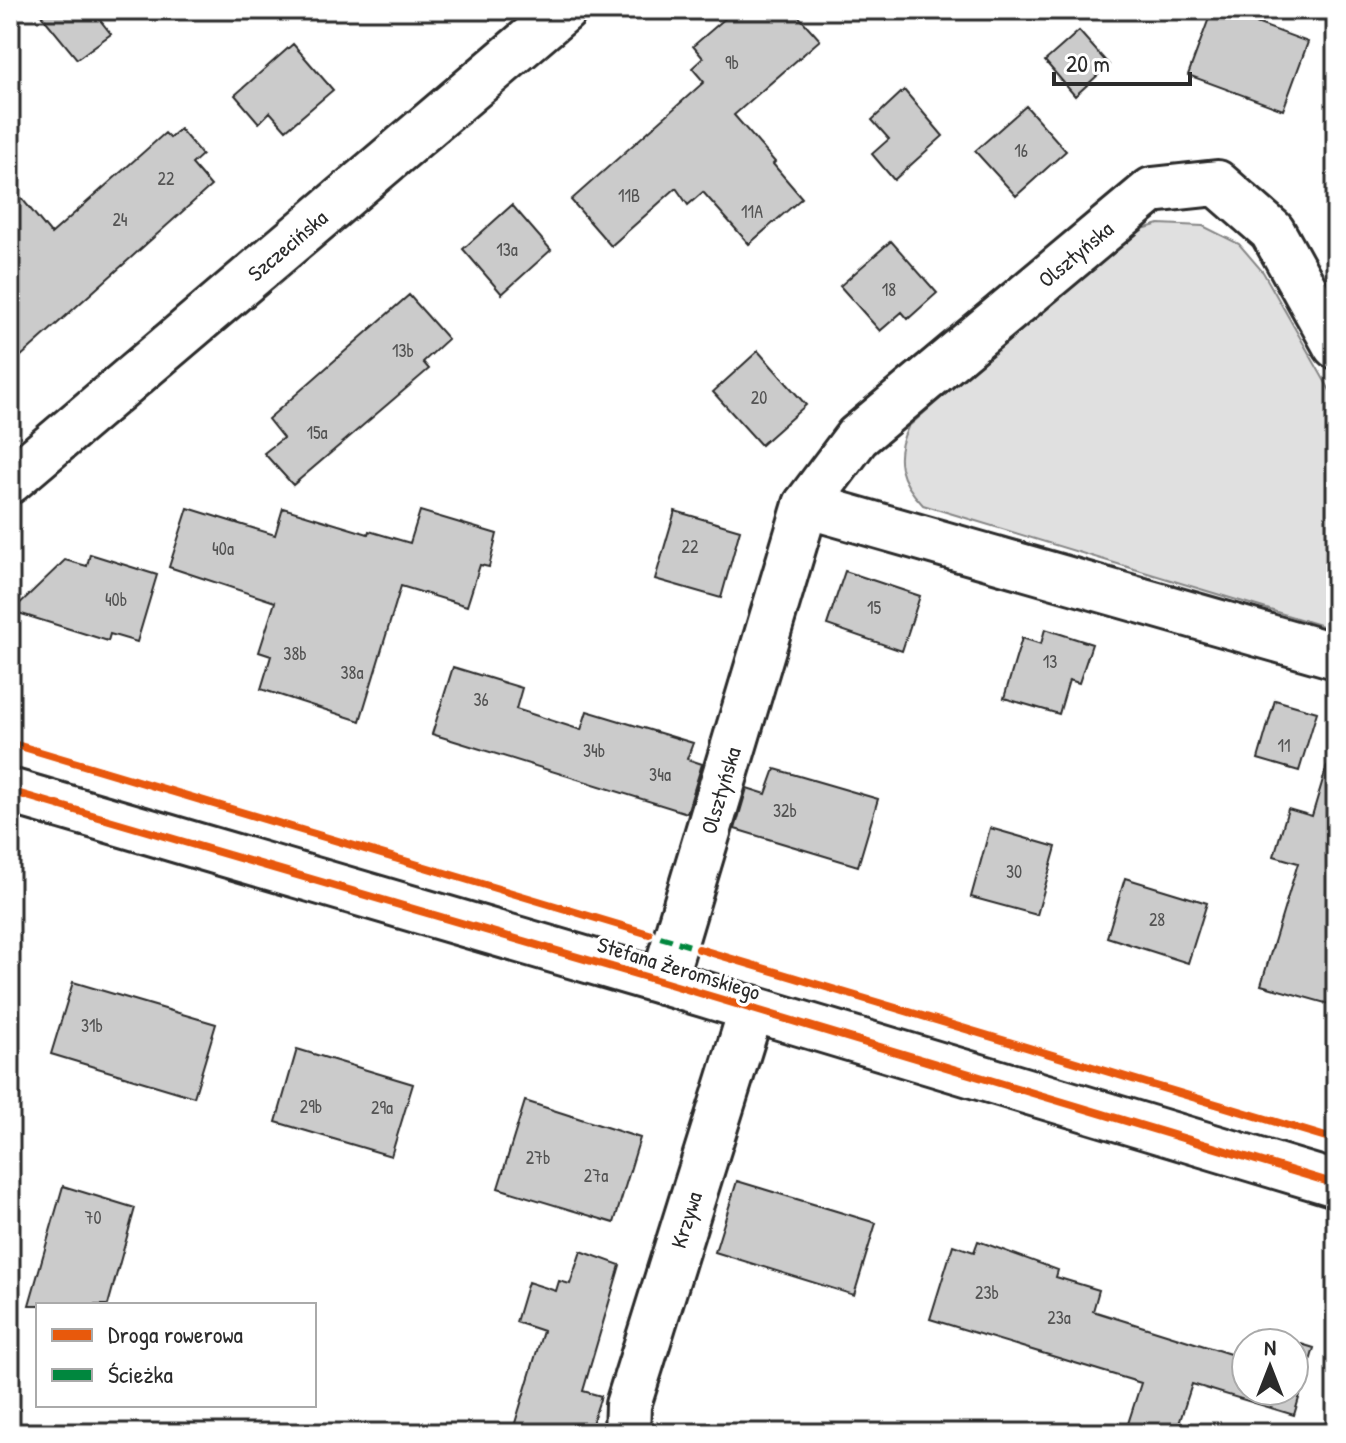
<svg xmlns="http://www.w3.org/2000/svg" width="1346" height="1443" font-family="'Patrick Hand',sans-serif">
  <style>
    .green { fill: #e0e0e0; stroke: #868686; stroke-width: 2 }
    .building { fill: #cbcbcb; stroke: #2b2b2b; stroke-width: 2 }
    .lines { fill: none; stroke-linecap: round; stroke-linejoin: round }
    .street-casing { stroke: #2b2b2b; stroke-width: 50 }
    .secondary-casing { stroke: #2b2b2b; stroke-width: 50 }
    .street { stroke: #fff; stroke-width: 44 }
    .secondary { stroke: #fff; stroke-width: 44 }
    .quiet { stroke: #00873e; stroke-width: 6; stroke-dasharray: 12 6; stroke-linecap: butt }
    .cycleway-casing { stroke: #fff; stroke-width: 13 }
    .cycleway { stroke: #e8590c; stroke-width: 8 }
    .labels { text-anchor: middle; stroke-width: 7; stroke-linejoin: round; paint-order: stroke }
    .number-label { font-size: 18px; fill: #535353 }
    .street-label { font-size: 22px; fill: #2b2b2b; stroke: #fff }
  </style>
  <rect width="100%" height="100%" fill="#fff"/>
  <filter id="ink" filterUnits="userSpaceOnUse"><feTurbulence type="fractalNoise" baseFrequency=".0125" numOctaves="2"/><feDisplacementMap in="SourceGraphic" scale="16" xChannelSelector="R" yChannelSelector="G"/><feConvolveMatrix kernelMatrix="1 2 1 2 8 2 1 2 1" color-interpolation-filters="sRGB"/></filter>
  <g filter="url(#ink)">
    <path class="green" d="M1159 224 1203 226 1239 244 1263 272 1336 401V630L923 505C899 480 893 458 908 427L1115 245 1136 231Z"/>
    <path class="building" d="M37 10H92L111 34 77 59Z
      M735 10H793L820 40 734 115 775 162 773 164 802 198 749 244 703 192 688 205 676 188 611 246 571 200 704 82 692 68 703 58 693 46Z
      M1212 10H1221L1308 42 1283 110 1188 75Z
      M1079 31 1109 65 1075 96 1045 61Z
      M293 44 333 90 286 130 270 112 259 123 235 95Z
      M904 90 943 136 894 180 872 154 889 139 872 120Z
      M1026 106 1066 151 1016 196 975 151Z
      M180 129 202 155 192 164 211 186 10 366V184L51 234 165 133 170 138Z
      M512 205 551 250 502 294 463 249Z
      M891 241 937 293 908 319 902 312 880 331 840 286Z
      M409 295 448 339 423 362 429 369 293 485 264 453 283 438 268 419Z
      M758 351 806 405 761 445 713 392Z
      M188 508 275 535 283 508 368 534 369 531 410 543 420 511 497 534 489 567 480 565 467 606 401 586 360 721 261 689 271 656 259 652 275 602 169 567Z
      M675 511 740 530 721 598 655 579Z
      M90 554 157 575 137 642 110 634 108 641 12 611 65 560 87 566Z
      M845 571 920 596 902 651 827 625Z
      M1045 629 1092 644 1079 683 1069 680 1059 714 1004 698 1022 638 1041 644Z
      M453 667 522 688 516 709 581 730 587 711 693 743 687 759 702 764 687 813 432 734Z
      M1275 700 1317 712 1299 771 1258 759Z
      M1327 766 1336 768V1006L1261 985 1298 863 1274 856 1288 809 1312 816Z
      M775 769 878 799 858 866 735 829 747 788 766 794Z
      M990 828 1056 847 1037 915 971 897Z
      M1125 878 1207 903 1188 963 1107 937Z
      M73 982 216 1024 194 1097 51 1054Z
      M297 1049 413 1084 391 1156 276 1122Z
      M525 1101 640 1138 614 1223 498 1188Z
      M737 1181 876 1223 854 1295 715 1252Z
      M63 1186 135 1208 108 1305H29Z
      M978 1241 1058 1270 1056 1277 1099 1290 1093 1311 1246 1359V1391H1294V1343H1251L1255 1330 1314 1348 1294 1415 1192 1384 1176 1433H1125L1141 1383 930 1319 953 1245 974 1252Z
      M581 1251 620 1265 583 1391 601 1396 589 1433H512L543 1331 516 1322 528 1282 556 1291 559 1281 570 1284Z"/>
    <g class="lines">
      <defs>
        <g id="street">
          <path id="s1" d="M10 481 564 10"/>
          <path d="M806 505 1336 656"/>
          <path id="s2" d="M663 982 806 505 857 437 1152 190 1217 183 1272 231 1336 346"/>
          <path id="s3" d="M627 1433 628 1405 752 1008"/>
        </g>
        <path id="secondary" d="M10 791 663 982 1336 1184"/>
      </defs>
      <use href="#street" class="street-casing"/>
      <use href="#secondary" class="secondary-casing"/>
      <use href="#street" class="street"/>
      <use href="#secondary" class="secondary"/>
      <path class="quiet" d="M643 932 704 950"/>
      <defs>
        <path id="cycleway" d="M10 743 649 934
          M10 791 663 982 1336 1184
          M699 949 1336 1140"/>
      </defs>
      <use href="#cycleway" class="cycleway-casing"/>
      <use href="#cycleway" class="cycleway"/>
    </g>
  </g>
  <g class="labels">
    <g class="number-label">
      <text x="732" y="69">9b</text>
      <text x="1021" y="157">16</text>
      <text x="166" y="185">22</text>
      <text x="629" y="202">11B</text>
      <text x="752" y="218">11A</text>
      <text x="120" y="226">24</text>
      <text x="507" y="256">13a</text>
      <text x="889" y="296">18</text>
      <text x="403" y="357">13b</text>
      <text x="759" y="404">20</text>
      <text x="317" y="439">15a</text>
      <text x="690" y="553">22</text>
      <text x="223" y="555">40a</text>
      <text x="116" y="606">40b</text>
      <text x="874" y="614">15</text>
      <text x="295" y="660">38b</text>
      <text x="1050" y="668">13</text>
      <text x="352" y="679">38a</text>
      <text x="481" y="706">36</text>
      <text x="1284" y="752">11</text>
      <text x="594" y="757">34b</text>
      <text x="660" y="781">34a</text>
      <text x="785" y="817">32b</text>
      <text x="1014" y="878">30</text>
      <text x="1157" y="926">28</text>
      <text x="92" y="1032">31b</text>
      <text x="311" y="1113">29b</text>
      <text x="382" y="1114">29a</text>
      <text x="538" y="1164">27b</text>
      <text x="596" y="1182">27a</text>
      <text x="93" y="1224">70</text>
      <text x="987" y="1299">23b</text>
      <text x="1059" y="1324">23a</text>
    </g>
    <g class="street-label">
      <text dy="8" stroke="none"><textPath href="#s1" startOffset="364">Szczecińska</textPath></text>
      <text dy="8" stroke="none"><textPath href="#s2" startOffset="868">Olsztyńska</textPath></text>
      <text dy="8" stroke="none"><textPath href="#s2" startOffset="200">Olsztyńska</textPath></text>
      <text transform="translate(679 968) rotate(17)" y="8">Stefana Żeromskiego</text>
      <text dy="8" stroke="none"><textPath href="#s3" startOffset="222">Krzywa</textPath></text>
    </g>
  </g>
  <rect width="1346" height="1443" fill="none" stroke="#fff" stroke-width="40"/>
  <rect x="20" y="20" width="1306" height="1403" fill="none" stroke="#2b2b2b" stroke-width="3" filter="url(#ink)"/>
  <rect x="36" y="1303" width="280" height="104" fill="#ffffff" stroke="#aaaaaa" stroke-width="2"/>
  <rect x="52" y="1329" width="40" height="12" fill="#e8590c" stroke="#aaaaaa" stroke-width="2"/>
  <text x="108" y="1343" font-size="24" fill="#2b2b2b">Droga rowerowa</text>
  <rect x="52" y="1369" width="40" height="12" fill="#00873e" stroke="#aaaaaa" stroke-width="2"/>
  <text x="108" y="1383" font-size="24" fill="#2b2b2b">Ścieżka</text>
  <g transform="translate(1270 1367)"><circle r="38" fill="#ffffff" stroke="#aaaaaa" stroke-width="2"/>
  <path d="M0-6L14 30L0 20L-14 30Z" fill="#2b2b2b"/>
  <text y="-12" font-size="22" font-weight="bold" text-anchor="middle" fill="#2b2b2b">N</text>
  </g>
  <path d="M1054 72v12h136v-12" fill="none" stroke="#2b2b2b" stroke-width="4"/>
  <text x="1066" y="72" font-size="24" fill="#2b2b2b" stroke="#ffffff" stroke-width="6" paint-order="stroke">20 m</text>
</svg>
